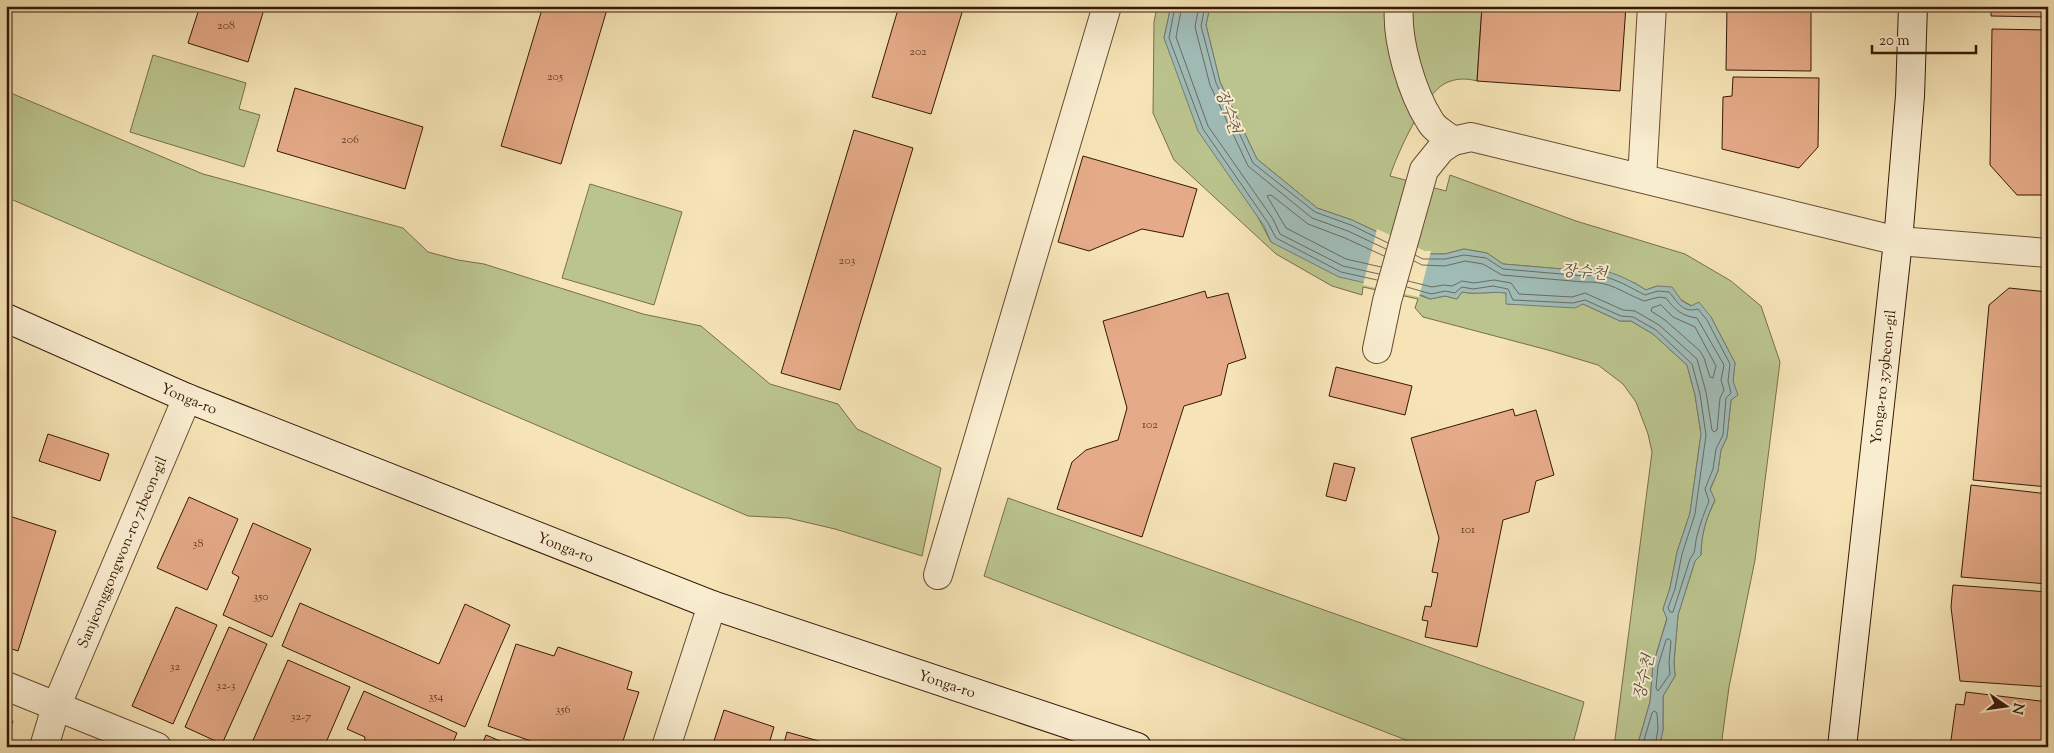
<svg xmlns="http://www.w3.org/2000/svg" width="2054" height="753" font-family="'Sorts Mill Goudy','Noto Serif KR',serif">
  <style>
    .green { fill: #bbc48e; stroke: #796e4a }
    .water { fill: #a0bcb7; stroke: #767a70 }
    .pier { fill: #f6e4b6 }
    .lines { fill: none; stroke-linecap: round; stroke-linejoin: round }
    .shore { stroke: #6c6a5e; stroke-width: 1 }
    .building { fill: #e5aa87; stroke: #371706 }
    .street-casing { stroke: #674a32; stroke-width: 30 }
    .secondary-casing { stroke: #371706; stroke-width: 30 }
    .street { stroke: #f9edd0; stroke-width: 28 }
    .secondary { stroke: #f9edd0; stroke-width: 28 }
    .labels { text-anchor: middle; stroke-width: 4; stroke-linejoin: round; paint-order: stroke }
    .number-label { font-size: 12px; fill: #623c26 }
    .street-label { font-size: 15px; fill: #371706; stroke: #f9edd0 }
    .water-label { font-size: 16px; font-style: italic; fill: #5c5144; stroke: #f9edd0 }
  </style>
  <rect width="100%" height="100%" fill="#f6e4b6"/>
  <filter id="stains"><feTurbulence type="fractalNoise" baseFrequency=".004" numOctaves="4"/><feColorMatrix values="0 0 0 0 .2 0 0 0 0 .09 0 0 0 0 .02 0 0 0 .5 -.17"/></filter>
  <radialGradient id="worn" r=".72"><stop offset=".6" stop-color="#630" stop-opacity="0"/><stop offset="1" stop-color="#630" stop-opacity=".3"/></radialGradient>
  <path class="green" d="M1157 6H1171L1164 38 1271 242 1430 299 1445 296 1457 299 1462 292C1477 295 1491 291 1506 293L1507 304H1583L1620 321H1631L1653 334 1687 365 1695 395 1701 434 1690 513 1677 552 1670 588 1663 609 1667 618 1653 665 1650 702 1637 747H1614L1652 452 1648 434 1636 402 1623 384 1598 365 1548 350 1423 317 1415 308 1418 299 1363 287 1362 295 1332 286 1276 254 1174 160 1153 113 1154 22Z
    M1210 6H1482L1477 81C1466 78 1455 78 1444 84 1424 95 1397 154 1390 176L1446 191 1450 175 1576 221 1685 254 1731 281 1761 306 1780 362 1755 560 1729 687 1721 747H1659L1663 730V696L1675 676 1674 662 1678 615 1695 561 1701 555C1701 535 1706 518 1715 501L1710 490 1718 471 1721 450 1727 437 1731 400 1737 395 1733 381 1735 363 1711 317 1657 286 1646 290 1635 283 1586 271 1503 264 1487 253 1464 249 1445 254H1424L1352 220 1317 208 1257 159 1220 82 1206 25Z
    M153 55 246 83 239 109 260 115 244 167 130 132Z
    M6 91 203 174 403 228 428 252 458 260 484 264 643 314 701 326 770 384 838 404 857 429 941 468 922 556 835 529 788 518 748 516 6 197Z
    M590 184 682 212 654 305 562 278Z
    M1008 498 1584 702 1572 747H1424L984 576Z"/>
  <path class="water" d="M1171 6H1210L1206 25 1220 82 1257 159 1317 208 1352 220 1424 254H1445L1464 249 1487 253 1503 264 1586 271C1602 265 1632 281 1646 290L1657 286 1672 287 1682 301 1691 306 1699 302 1711 317 1735 363 1733 381 1738 395 1731 400 1727 437 1721 450 1718 471 1710 489 1715 500C1706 518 1701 535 1701 555L1695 561 1678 615 1674 662 1675 676 1663 696V730L1659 747H1637L1650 702 1653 665 1667 619 1663 609 1670 588 1677 552 1690 513 1701 434 1695 395 1687 365 1653 334 1631 321H1620L1583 304 1575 308 1506 304V293C1491 291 1477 295 1462 292L1457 299 1445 296 1430 299 1424 296 1339 277 1271 242 1264 226 1198 131 1164 38Z"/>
  <path class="pier" d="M1377 229 1425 251H1431L1419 297 1363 285Z"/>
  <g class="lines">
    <path class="shore" d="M1175 6 1169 38 1203 129 1268 223 1276 238 1341 272 1377 280
      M1182 6 1176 37 1208 126 1273 219 1280 234 1343 266 1379 274
      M1199 6 1195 27 1210 85 1248 166 1312 218 1348 231 1386 249
      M1205 6 1201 26 1216 83 1253 163 1315 212 1351 225 1388 243
      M1381 267 1346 259 1286 228 1267 196 1271 195 1308 224 1345 238 1384 256
      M1408 281 1432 287 1444 285 1452 286 1462 281 1474 283 1494 280 1511 283 1519 294 1572 297 1585 293 1623 310 1635 311 1659 325 1697 359 1706 392 1712 430 1714 432 1717 430 1720 398 1724 390 1721 380 1724 365 1697 318C1682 316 1675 310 1666 298L1659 297 1644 301C1621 292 1611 281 1584 282L1502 275 1483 264 1465 261 1445 266 1422 265 1414 261
      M1407 287 1431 294 1445 291 1455 293 1462 287 1473 289 1493 286 1508 289 1513 300 1573 303 1585 300 1621 316 1633 317 1656 330 1692 364 1700 394 1706 435 1695 514 1682 554 1675 589 1668 608 1670 612H1673L1690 559C1697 550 1694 547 1697 536 1700 524 1704 513 1709 501L1705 489 1713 469 1716 449 1723 435 1726 398 1731 393 1728 381 1730 364 1707 320 1698 309C1682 313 1679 303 1669 292L1658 291 1645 295C1627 286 1606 272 1585 276L1503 269 1486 258 1464 255 1445 259H1423L1415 255
      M1661 305 1673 317 1695 327 1716 366 1713 378 1710 377 1704 358 1700 351 1665 320 1651 311 1652 308Z
      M1669 639 1671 641 1669 662 1670 674 1658 691 1656 688 1658 666 1666 640Z
      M1642 747 1652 713 1654 711 1657 713 1658 729 1655 747"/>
  </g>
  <path class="building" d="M200 6H265L248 62 188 43Z
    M543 6H608L561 164 501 146Z
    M899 6H964L931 114 872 97Z
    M1482 6H1626L1620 91 1477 81Z
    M1727 6H1811V71L1726 70Z
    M1991 6H2048V17L1991 16Z
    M1992 29 2048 30V195H2017L1990 165Z
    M1733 77 1819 78 1818 147 1799 168 1722 149 1723 97 1732 96Z
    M295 88 423 127 405 189 277 151Z
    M854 130 913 148 840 390 781 373Z
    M1083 156 1197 189 1183 237 1142 229 1089 251 1058 242Z
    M2009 288 2048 292V487L1973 480 1989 305Z
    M1205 291 1207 298 1228 293 1246 358 1228 364 1221 395 1184 406 1142 537 1057 509 1072 462 1086 450 1118 440 1127 408 1103 321Z
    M1336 367 1412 386 1405 415 1329 396Z
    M1513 409 1515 416 1536 410 1554 475 1536 481 1529 512 1503 520 1477 647 1425 637 1428 621 1422 620 1425 606 1431 607 1438 573 1432 572 1439 538 1411 438Z
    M48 434 109 454 100 481 39 461Z
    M1334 463 1355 468 1346 501 1326 496Z
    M1971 485 2048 494V584L1961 577Z
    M189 497 238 519 207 590 157 568Z
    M6 515 56 531 18 651 6 647Z
    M253 523 311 549 272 637 223 615 239 577 232 573Z
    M1953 585 2048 592V687L1960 681 1951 607Z
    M300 603 439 664 465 604 510 625 465 727 282 646Z
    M176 607 217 625 173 724 132 706Z
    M229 627 267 644 222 744 185 727Z
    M516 644 554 656 558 647 632 672 627 689 639 692 621 747H548L488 726Z
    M288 660 350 687 324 747H256L251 745Z
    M364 691 457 733 451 747H364L365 737 347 729Z
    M1966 692 2048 702V747H1950L1956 704 1964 705Z
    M724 710 774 727 768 747H712Z
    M6 719 13 721 6 742Z
    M787 732 840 747H783Z
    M486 735 514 747H481Z"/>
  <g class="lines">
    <defs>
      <g id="street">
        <path d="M1399 6C1396 40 1412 93 1430 121 1434 129 1446 135 1453 141"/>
        <path d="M1642 178 1652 6"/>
        <path d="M1377 349 1387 301 1424 170 1441 149 1453 141 1471 137 1898 241 2048 253"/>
        <path d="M938 575 1107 6"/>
        <path d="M6 686 157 747"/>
        <path id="s1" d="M44 747 56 707 187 398"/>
        <path d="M666 747 712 605"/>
      </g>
      <g id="secondary">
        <path id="s2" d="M6 318 187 398 712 605 1137 747"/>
        <path id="s3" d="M1842 747 1898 241 1910 96 1913 6"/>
      </g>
    </defs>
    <use href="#street" class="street-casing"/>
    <use href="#secondary" class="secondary-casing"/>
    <use href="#street" class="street"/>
    <use href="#secondary" class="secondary"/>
  </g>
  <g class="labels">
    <g class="number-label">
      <text x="226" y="29">208</text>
      <text x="918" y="55">202</text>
      <text x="555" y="80">205</text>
      <text x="350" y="143">206</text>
      <text x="847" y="264">203</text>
      <text x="1150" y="428">102</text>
      <text x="1468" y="533">101</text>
      <text x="198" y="547">38</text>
      <text x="261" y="600">350</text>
      <text x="175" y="670">32</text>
      <text x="226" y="689">32-3</text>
      <text x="436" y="700">354</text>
      <text x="563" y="713">356</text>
      <text x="301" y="720">32-7</text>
    </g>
    <g class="street-label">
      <text dy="5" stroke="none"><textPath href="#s3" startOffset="372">Yonga-ro 379beon-gil</textPath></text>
      <text dy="5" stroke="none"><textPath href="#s2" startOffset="200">Yonga-ro</textPath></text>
      <text dy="5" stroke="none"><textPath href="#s2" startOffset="605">Yonga-ro</textPath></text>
      <text dy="5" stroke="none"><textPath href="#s1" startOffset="210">Sanjeonggongwon-ro 71beon-gil</textPath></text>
      <text dy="5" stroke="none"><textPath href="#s2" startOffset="1010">Yonga-ro</textPath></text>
    </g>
    <g class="water-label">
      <text transform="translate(1229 111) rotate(71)" y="6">장수천</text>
      <text transform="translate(1584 271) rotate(5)" y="6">장수천</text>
      <text transform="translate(1643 677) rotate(-77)" y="6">장수천</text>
    </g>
  </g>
  <rect width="2054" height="753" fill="none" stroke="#f6e4b6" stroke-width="25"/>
  <rect x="8" y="8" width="2039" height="738" fill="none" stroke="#371706" stroke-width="2.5"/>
  <rect x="12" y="12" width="2029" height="728" fill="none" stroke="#371706"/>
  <g transform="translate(2006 706) rotate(103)" stroke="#f9edd0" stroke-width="4" paint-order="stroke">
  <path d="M0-4L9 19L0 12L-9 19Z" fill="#371706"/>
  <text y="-8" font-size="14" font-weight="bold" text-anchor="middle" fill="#371706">N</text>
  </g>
  <path d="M1872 45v8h104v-8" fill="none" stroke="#371706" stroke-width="2.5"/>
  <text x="1879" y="45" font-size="15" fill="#371706" stroke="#f9edd0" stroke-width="4" paint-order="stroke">20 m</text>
  <rect width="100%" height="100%" filter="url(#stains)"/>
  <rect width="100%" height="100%" fill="url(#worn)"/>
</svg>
